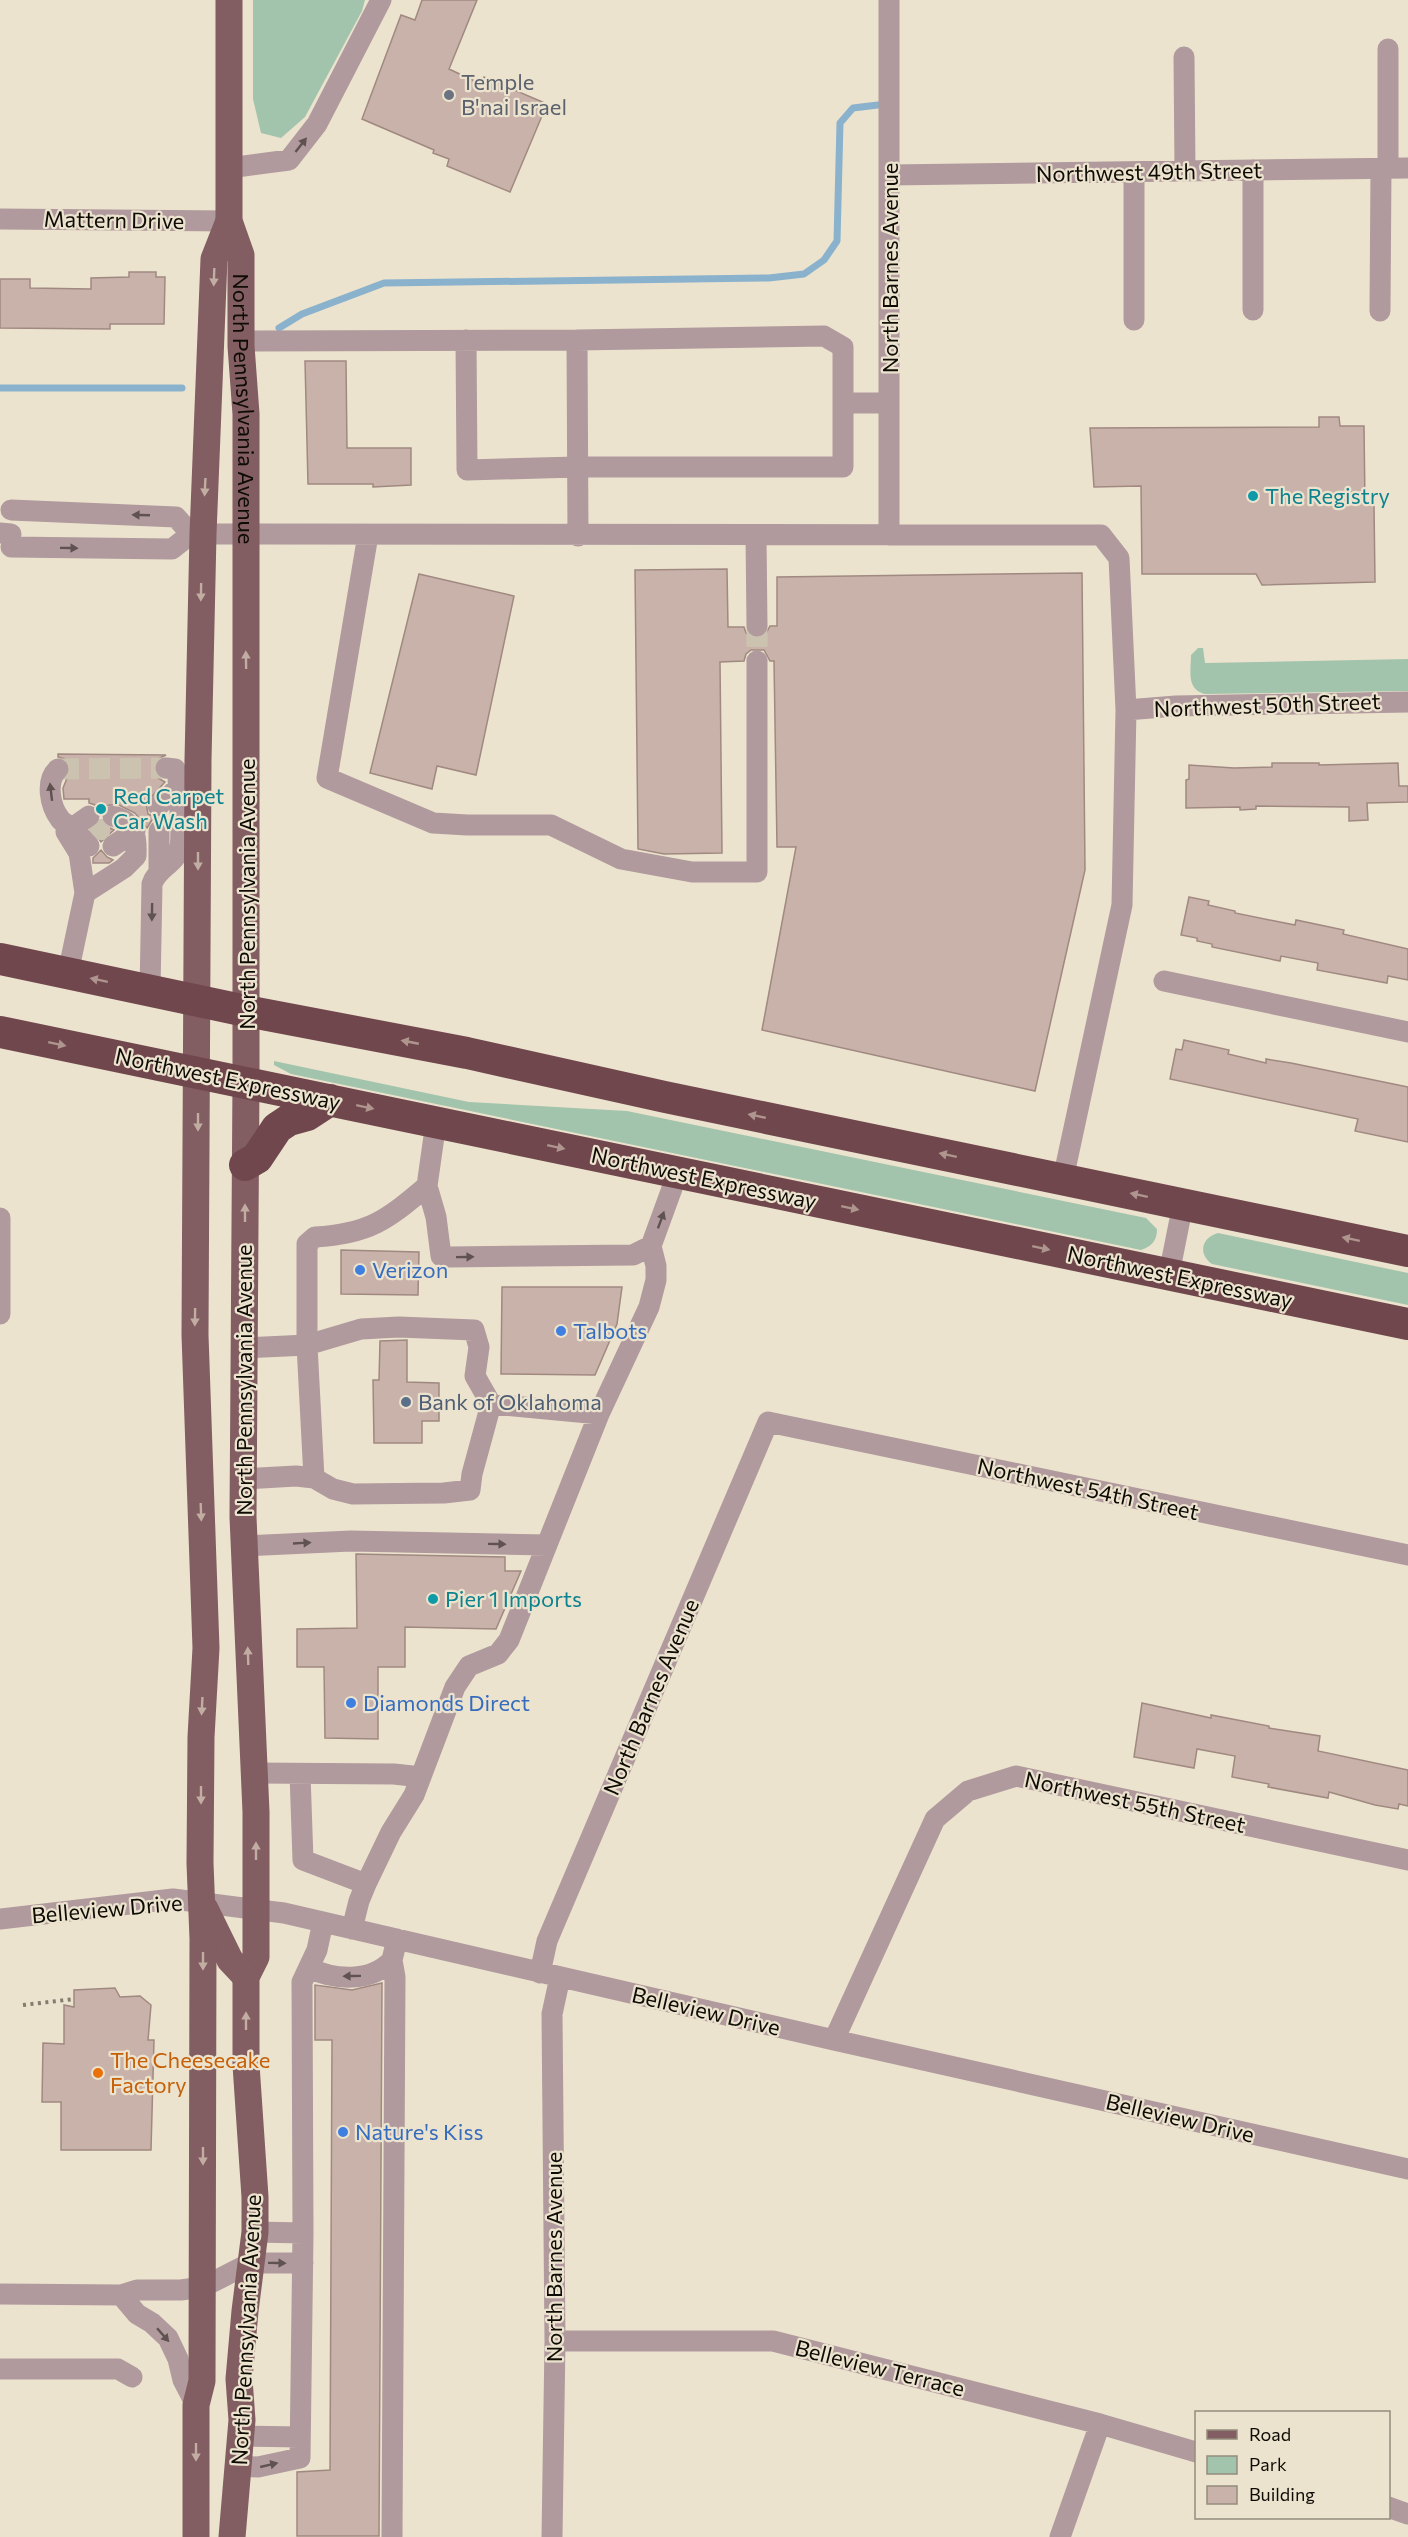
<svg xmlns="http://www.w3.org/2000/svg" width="1408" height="2537" font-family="Commissioner,sans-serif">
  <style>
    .green { fill: #a3c4ac }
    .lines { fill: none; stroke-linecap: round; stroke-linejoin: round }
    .stream { stroke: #8ab2cd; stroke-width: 7 }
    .building { fill: #c9b2a9; stroke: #a08981; stroke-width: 1.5 }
    .minor-tunnel { stroke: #cbc3b0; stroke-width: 21; stroke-dasharray: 21 10; stroke-linecap: butt }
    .path { stroke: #837d6f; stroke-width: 4; stroke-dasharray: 3 4.5; stroke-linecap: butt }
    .minor { stroke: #b09a9d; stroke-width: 21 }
    .major { stroke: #825d62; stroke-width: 27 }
    .highway { stroke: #71474e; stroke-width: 32 }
    .oneway { fill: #5f5251 }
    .oneway2 { fill: #c2ada3 }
    .oneway3 { fill: #ae958e }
    .worship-dot { fill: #6b7280; stroke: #ece3ce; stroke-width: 2 }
    .culture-dot { fill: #0f9aa8; stroke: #ece3ce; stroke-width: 2 }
    .shop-dot { fill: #3f7fe0; stroke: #ece3ce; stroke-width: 2 }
    .service-dot { fill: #5c6f8a; stroke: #ece3ce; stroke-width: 2 }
    .food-dot { fill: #e8710a; stroke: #ece3ce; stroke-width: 2 }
    .labels { text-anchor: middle; stroke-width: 4.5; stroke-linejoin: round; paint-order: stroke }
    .worship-label { font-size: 22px; fill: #5b616d; stroke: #ece3ce; text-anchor: start }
    .street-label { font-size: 22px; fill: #0e0b05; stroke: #ece3ce }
    .culture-label { font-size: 22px; fill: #0d838f; stroke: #ece3ce; text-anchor: start }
    .shop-label { font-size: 22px; fill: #366cbe; stroke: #ece3ce; text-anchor: start }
    .service-label { font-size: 22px; fill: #4e5e75; stroke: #ece3ce; text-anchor: start }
    .food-label { font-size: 22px; fill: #c56008; stroke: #ece3ce; text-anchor: start }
  </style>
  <rect width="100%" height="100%" fill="#ece3ce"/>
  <path class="green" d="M253 0H365L362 11 305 117 281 138 261 133 253 99Z
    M1198 648H1203L1205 663 1408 659V691L1205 694C1186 689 1191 671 1191 655Z
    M274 1061 469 1102 627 1111 1146 1218 1157 1229C1157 1241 1152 1246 1141 1250L291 1074 274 1065Z
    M1218 1233 1408 1273V1305L1212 1264C1198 1254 1201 1238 1218 1233Z"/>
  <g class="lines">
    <path class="stream" d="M279 328 302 314 384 283 769 278 804 274 824 260 837 241 840 123 853 108 878 105
      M0 388H182"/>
  </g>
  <path class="building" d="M422 0H477L449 69 481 84 484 77 547 104 510 192 447 166 449 159 433 153 434 150 362 119 401 15 415 20Z
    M129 272H156V277H165L164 324H110V329L0 328V279H30V288L91 289V278L129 277Z
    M305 361H346L347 448H411V485L373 487V484H308Z
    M1319 417H1339L1340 426H1364L1365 505H1374L1375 582 1262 585 1256 574H1142L1141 486 1094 487 1090 428 1319 427Z
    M727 569 728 627H744L746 633 757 639 764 637 770 626H777V577L1082 573 1085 870 1035 1091 762 1030 796 847H777L774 661H770L764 650H751L746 654 744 661 720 662 722 853 664 854 638 849 635 570Z
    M419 574 514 596 476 775 437 766 432 789 370 773Z
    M58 754 166 755 156 760 153 767 158 778 165 782 146 803 148 814 158 818 152 820 147 828 135 813 117 804 105 806 101 812 95 805 89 803V799H64L63 788 70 771V765L65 759 58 757Z
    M1272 763H1319V765L1398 763 1399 786H1408V802L1367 803 1368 820 1349 821V807L1256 806V809L1240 810V807L1186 808V780L1189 779V765L1234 768 1272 767Z
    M101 820 104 825 114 830 101 842 92 830Z
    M101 850 107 857 113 860 109 863H93V858Z
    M1189 897 1209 901 1208 905 1235 911V913L1295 925 1296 920 1344 930 1343 934 1408 949V980L1388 976 1387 983 1317 970 1318 963 1281 956 1280 961 1212 947V944L1197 941V938L1181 935Z
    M1184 1040 1229 1050 1228 1054 1266 1063V1059L1291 1063 1408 1087V1142L1355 1131 1358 1119 1170 1079 1176 1049 1182 1050Z
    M341 1250 419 1252 418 1295 341 1294Z
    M502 1287H622L617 1324 595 1375 501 1374Z
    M407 1340V1382L439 1383V1421H422V1443H374L373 1380H379L380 1341Z
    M356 1554 505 1557V1571H521L496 1629 405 1627V1667H378V1739L325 1738 324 1667H297V1629L357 1628Z
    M1142 1703 1211 1718V1715L1269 1726V1728L1320 1736 1318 1751 1408 1770V1806L1399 1804 1398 1809 1375 1805 1329 1792 1328 1798 1268 1787 1269 1784 1232 1777 1235 1756 1197 1749 1194 1768 1134 1757Z
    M382 1983 379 2536H297V2472L330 2470 332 2040H315V1985L352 1990Z
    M115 1988 120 1997 140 1996 151 2005 148 2040H154L151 2150H61V2102H42L43 2043 64 2044V2005L74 2007V1990Z"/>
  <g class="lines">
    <path class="minor-tunnel" d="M757 626V661
      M58 769 166 768
      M89 829 113 830"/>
    <path class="path" d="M23 2005 74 1999"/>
    <path class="minor" d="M1388 49V168
      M1184 57 1185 171
      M229 168 289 160 317 124 381 0
      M1134 172V320
      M890 175 1408 168
      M0 219 229 221
      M1253 310V170
      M1380 311 1381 168
      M466 340 467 470 576 467H843V347L824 336 577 340
      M241 341 577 340 578 536
      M844 403H889
      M11 510 176 517 191 534
      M0 533 11 534
      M368 535 327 778 433 823 467 825H551L621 859 692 872H757V661
      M756 535 757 626
      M889 535V0
      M11 547 172 549 191 534H203L1101 535 1119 558 1126 710 1122 905 1063 1179
      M1126 710 1176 706 1408 702
      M58 769C45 781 50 806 60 819 63 823 68 825 72 828 78 833 83 840 89 846
      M158 806 178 788
      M72 828 89 816
      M159 831V871
      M66 832 79 853 85 893
      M113 846 135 831
      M68 973 85 893 124 868 136 856C137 836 135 822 113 816
      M1164 981 1408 1032
      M150 990 152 884C157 868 176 864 180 847 183 831 178 793 178 775L175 769 166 768
      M436 1122 427 1186 436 1217 441 1256 450 1257 633 1255 651 1246 678 1172
      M0 1218V1314
      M1169 1274 1183 1204
      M245 1348 307 1345V1244L315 1237C369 1234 387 1220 427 1186
      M314 1478 307 1345 361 1329 399 1327 474 1330 479 1347 475 1376 491 1404
      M243 1479 296 1476 314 1478 333 1489 353 1494 444 1493 470 1490 472 1474 491 1404 599 1414 649 1307 656 1280V1266L651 1246
      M244 1546 351 1541 547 1545
      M254 1773 394 1774 421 1777
      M300 1774 303 1860 366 1884
      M0 1919 173 1899 284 1913 834 2040 1408 2169
      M352 1929 359 1901 366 1884 391 1832 414 1795 455 1687 469 1666 498 1654 509 1640 599 1414
      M309 1968C334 1980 371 1983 392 1960
      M540 1973 547 1941 768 1422 1408 1555
      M834 2040 935 1819 968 1791 1016 1776 1408 1860
      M255 2232 303 2233
      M0 2294 121 2295 137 2290H181L203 2287 250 2263H303
      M121 2295 137 2314 152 2323 168 2338 178 2359 183 2380 196 2405
      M555 2341H773L1100 2424 1196 2452
      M0 2369H118L132 2377
      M241 2436 300 2437
      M239 2466 258 2467 300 2458 303 2233 302 1982 317 1950 323 1922
      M1388 2507 1408 2514
      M392 2537 395 1977 392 1960 397 1939
      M552 2537 555 2341 552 2014 560 1977
      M1060 2537 1100 2424"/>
    <g class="major">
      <path id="s1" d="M229 0V221L241 255V346L246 414V1081L243 1517 256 1812V1957L246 1977V2065L255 2197V2232L245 2311 239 2379 242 2420 232 2537"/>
      <path d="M205 1909 230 1960 246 1977"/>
      <path d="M196 2537V2405L202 2381 203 1939 200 1863 201 1737 206 1648 195 1335 198 760 203 534 214 259 229 221"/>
    </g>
    <path class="highway" d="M0 959 246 1011 467 1053 665 1097 1408 1251
      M0 1032 1408 1324
      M245 1165 257 1158 277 1128 289 1120 307 1115 330 1100"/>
  </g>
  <defs><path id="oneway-solid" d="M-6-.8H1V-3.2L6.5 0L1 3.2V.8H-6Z" transform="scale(1.5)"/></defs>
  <g class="oneway">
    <use href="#oneway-solid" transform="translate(301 145) rotate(-52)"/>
    <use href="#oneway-solid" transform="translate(141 515) rotate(-178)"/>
    <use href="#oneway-solid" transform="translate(69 548) rotate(1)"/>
    <use href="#oneway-solid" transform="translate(51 792) rotate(-97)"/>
    <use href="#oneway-solid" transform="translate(152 912) rotate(91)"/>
    <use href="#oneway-solid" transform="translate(661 1220) rotate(-70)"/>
    <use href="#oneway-solid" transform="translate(465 1257) rotate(-1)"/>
    <use href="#oneway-solid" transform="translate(302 1543) rotate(-3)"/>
    <use href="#oneway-solid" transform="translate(497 1544) rotate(1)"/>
    <use href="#oneway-solid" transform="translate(352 1976) rotate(179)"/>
    <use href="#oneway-solid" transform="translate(277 2263) rotate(1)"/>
    <use href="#oneway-solid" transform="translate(163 2335) rotate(49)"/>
    <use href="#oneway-solid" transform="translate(269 2465) rotate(-13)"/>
  </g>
  <g class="oneway2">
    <use href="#oneway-solid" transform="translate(214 277) rotate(92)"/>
    <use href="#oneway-solid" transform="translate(205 487) rotate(93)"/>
    <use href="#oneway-solid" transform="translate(201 592) rotate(91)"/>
    <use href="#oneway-solid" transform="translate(246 660) rotate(-91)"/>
    <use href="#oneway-solid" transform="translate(198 861) rotate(90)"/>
    <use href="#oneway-solid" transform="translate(198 1122) rotate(90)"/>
    <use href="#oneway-solid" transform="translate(245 1213) rotate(-90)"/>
    <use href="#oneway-solid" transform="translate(195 1317) rotate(91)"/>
    <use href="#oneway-solid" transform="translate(201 1512) rotate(88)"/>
    <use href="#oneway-solid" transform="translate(248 1656) rotate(-92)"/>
    <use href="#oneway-solid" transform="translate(202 1706) rotate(93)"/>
    <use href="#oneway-solid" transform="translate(201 1795) rotate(90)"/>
    <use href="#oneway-solid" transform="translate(256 1851) rotate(-90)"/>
    <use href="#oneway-solid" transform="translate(203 1961) rotate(90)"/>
    <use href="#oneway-solid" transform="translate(246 2021) rotate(-90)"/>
    <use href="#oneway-solid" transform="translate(203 2156) rotate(90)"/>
    <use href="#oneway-solid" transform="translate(196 2452) rotate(90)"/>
  </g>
  <g class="oneway3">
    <use href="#oneway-solid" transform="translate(99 980) rotate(-168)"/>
    <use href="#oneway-solid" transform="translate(410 1042) rotate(-169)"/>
    <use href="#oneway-solid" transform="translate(57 1044) rotate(12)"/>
    <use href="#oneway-solid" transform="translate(365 1107) rotate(12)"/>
    <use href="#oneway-solid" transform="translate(757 1116) rotate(-168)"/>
    <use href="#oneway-solid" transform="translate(556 1147) rotate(12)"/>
    <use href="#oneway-solid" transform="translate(948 1155) rotate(-168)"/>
    <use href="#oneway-solid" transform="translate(1139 1195) rotate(-168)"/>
    <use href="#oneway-solid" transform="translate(850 1208) rotate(12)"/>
    <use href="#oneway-solid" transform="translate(1351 1239) rotate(-168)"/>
    <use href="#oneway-solid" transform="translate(1041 1248) rotate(12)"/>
  </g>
  <circle class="worship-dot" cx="449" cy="95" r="6"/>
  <g class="culture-dot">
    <circle cx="1253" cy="496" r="6"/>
    <circle cx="101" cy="809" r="6"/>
    <circle cx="433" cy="1599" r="6"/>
  </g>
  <g class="shop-dot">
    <circle cx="360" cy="1270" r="6"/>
    <circle cx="561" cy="1331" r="6"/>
    <circle cx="351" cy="1703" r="6"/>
    <circle cx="343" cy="2132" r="6"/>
  </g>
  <circle class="service-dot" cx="406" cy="1402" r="6"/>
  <circle class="food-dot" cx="98" cy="2073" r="6"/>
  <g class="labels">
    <g class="worship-label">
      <text x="461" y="90">Temple<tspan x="461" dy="25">B'nai Israel</tspan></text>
    </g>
    <g class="street-label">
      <text transform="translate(1149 172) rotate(-1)" y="8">Northwest 49th Street</text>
      <text transform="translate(114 220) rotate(1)" y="8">Mattern Drive</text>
      <text transform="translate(890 268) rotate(-90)" y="8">North Barnes Avenue</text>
      <text dy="8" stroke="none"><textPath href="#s1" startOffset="411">North Pennsylvania Avenue</textPath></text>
      <text transform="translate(1267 705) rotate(-2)" y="8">Northwest 50th Street</text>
      <text transform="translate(247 894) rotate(-90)" y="8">North Pennsylvania Avenue</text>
      <text transform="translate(228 1079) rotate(12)" y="8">Northwest Expressway</text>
      <text transform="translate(704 1178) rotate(12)" y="8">Northwest Expressway</text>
      <text transform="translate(1180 1277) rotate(12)" y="8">Northwest Expressway</text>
      <text transform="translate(244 1380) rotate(-90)" y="8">North Pennsylvania Avenue</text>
      <text transform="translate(1088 1489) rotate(12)" y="8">Northwest 54th Street</text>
      <text transform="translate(651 1697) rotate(-67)" y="8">North Barnes Avenue</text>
      <text transform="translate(1135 1802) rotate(12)" y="8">Northwest 55th Street</text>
      <text transform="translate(107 1909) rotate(-5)" y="8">Belleview Drive</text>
      <text transform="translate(706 2011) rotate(13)" y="8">Belleview Drive</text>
      <text transform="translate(1180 2118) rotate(13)" y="8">Belleview Drive</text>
      <text transform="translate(554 2257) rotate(-90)" y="8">North Barnes Avenue</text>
      <text transform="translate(246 2330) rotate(-87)" y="8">North Pennsylvania Avenue</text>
      <text transform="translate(880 2368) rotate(14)" y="8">Belleview Terrace</text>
    </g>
    <g class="culture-label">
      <text x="1265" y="504">The Registry</text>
      <text x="113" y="804">Red Carpet<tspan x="113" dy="25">Car Wash</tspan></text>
      <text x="445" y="1607">Pier 1 Imports</text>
    </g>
    <g class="shop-label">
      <text x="372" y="1278">Verizon</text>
      <text x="573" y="1339">Talbots</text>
      <text x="363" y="1711">Diamonds Direct</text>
      <text x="355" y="2140">Nature's Kiss</text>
    </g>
    <g class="service-label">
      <text x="418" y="1410">Bank of Oklahoma</text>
    </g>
    <g class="food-label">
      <text x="110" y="2068">The Cheesecake<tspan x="110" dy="25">Factory</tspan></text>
    </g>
  </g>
  <rect x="1195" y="2411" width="195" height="108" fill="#ece3ce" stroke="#938d7e" stroke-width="1.5"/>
  <rect x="1207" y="2430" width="30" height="9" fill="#825d62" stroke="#938d7e" stroke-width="1.5"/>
  <text x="1249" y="2441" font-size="18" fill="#0e0b05">Road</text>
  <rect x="1207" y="2456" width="30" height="18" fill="#a3c4ac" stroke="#938d7e" stroke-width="1.5"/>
  <text x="1249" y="2471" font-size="18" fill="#0e0b05">Park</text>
  <rect x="1207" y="2486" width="30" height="18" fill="#c9b2a9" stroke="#938d7e" stroke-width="1.5"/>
  <text x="1249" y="2501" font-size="18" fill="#0e0b05">Building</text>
</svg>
